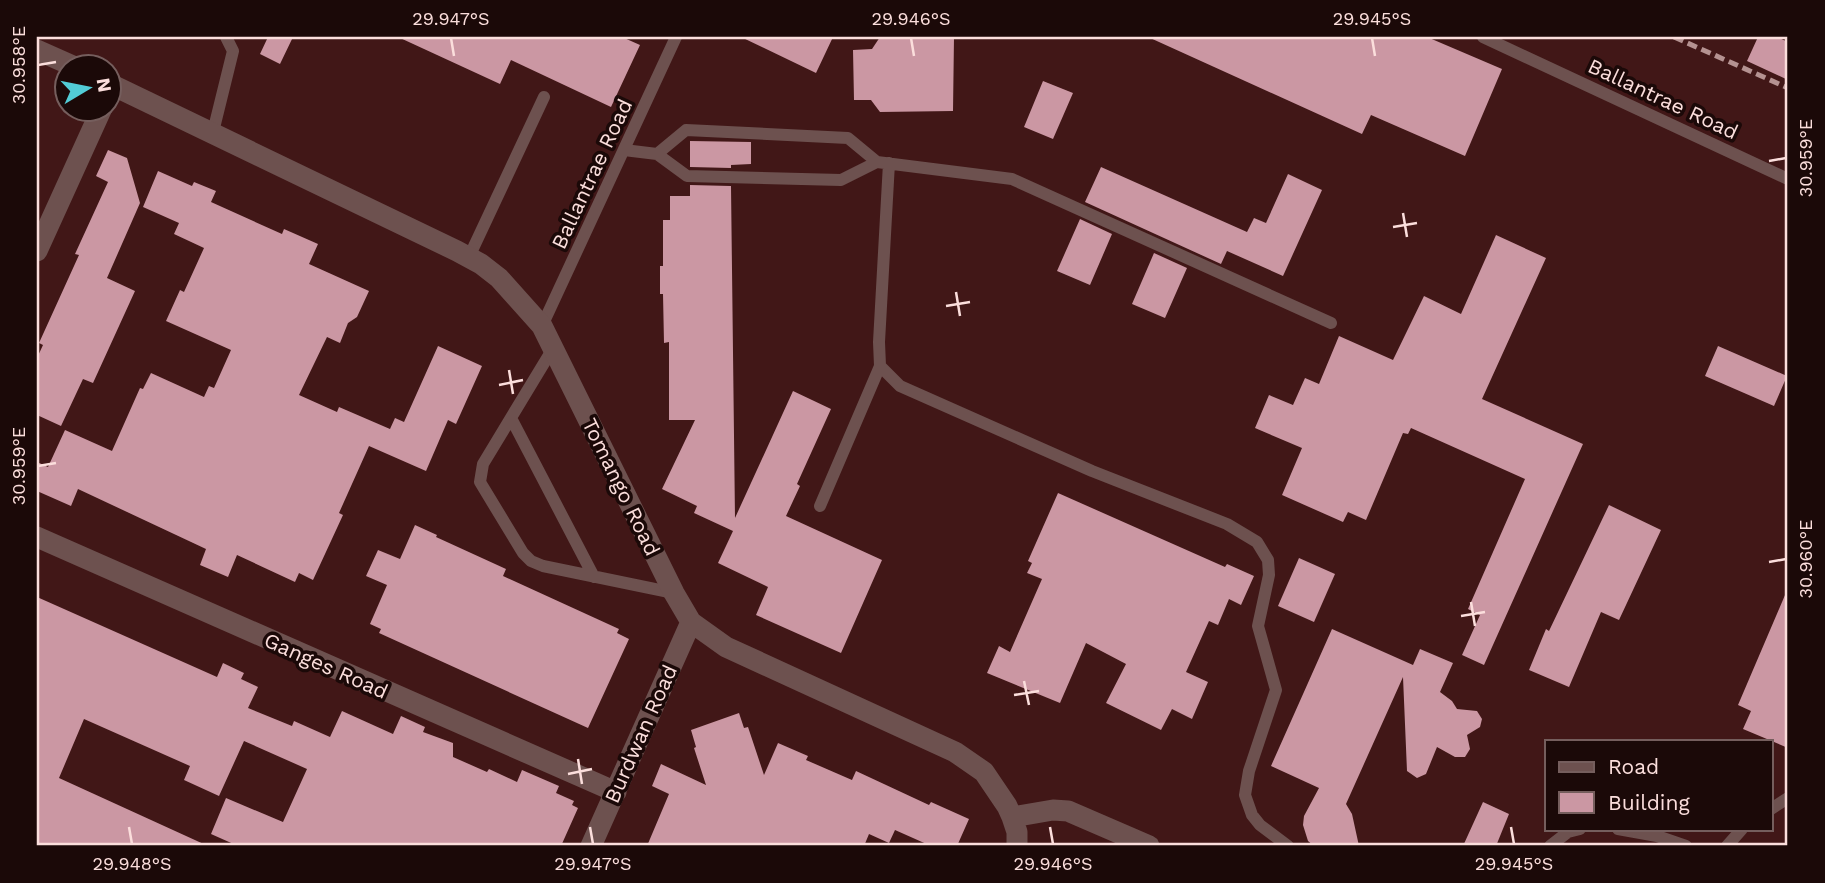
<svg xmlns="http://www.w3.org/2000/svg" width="1825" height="883" font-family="'Work Sans',sans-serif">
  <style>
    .building { fill: #cb97a3 }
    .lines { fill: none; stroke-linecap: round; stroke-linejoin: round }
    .lane { stroke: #6d514f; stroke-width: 12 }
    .street { stroke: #6d514f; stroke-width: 21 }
    .rail { stroke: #b49291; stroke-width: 5; stroke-dasharray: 10 5; stroke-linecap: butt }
    .ticks { fill: none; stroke: #fbdedc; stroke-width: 2.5 }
    .labels { text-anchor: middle; stroke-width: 7; stroke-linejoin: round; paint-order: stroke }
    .street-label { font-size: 21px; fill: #fbdedc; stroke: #1b0908 }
    .neatline { fill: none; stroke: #fbdedc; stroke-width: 2.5 }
    .ticks-label { font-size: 18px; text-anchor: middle; fill: #fbdedc }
  </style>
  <rect width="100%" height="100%" fill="#411717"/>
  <path class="building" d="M268 37H293L280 64 260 54Z
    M398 37H622L640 45 611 107 511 60 500 84Z
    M741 37H833L816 73Z
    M880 37H954L953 111 880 112 871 100H854L853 50 872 49Z
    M1148 37H1427L1502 69 1465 156 1371 115 1362 134Z
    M1758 37H1777L1788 42V80L1747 61Z
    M1043 81 1073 93 1053 139 1024 127Z
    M690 141 751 142V164L731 165V168L690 167Z
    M108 150 127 158 140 203 107 278 135 291 93 383 83 379 61 426 37 415V358L43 345 39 343 79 255 75 254 108 182 96 176Z
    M1101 167 1247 232 1254 218 1266 223 1288 174 1322 190 1283 276 1227 251 1221 264 1085 202Z
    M158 171 192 186 194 182 216 191 211 202 282 234 284 229 318 244 309 264 369 291 357 317 348 323 340 343 327 337 299 395 337 412 339 407 390 429 395 418 404 422 438 346 482 366 456 424 448 420 426 471 369 446 339 513 343 515 313 580 299 573 295 582 237 555 228 577 200 565 206 549 78 489 71 506 37 491V462L48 467 65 430 112 451 140 388 143 389 151 373 204 397 209 386 214 388 231 350 166 321 180 290 184 292 204 248 174 234 179 223 143 207Z
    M690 185 731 186 735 518 793 391 831 409 797 484 800 486 786 516 882 560 841 653 756 615 768 587 718 563 733 531 694 513 697 506 662 489 695 420H669V342L664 343 663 294H660V266H663V220H670V196H690Z
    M1080 219 1112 234 1090 285 1057 271Z
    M1496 235 1546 258 1482 399 1583 444 1484 665 1462 655 1480 615 1468 609 1525 479 1411 428 1408 434 1403 433 1366 520 1348 512 1343 522 1282 495 1302 448 1255 428 1269 395 1293 405 1305 378 1319 384 1339 336 1393 360 1424 296 1461 314Z
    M1154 253 1187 268 1165 318 1132 304Z
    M1718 346 1787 376 1774 406 1705 376Z
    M1058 493 1225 567 1227 564 1254 576 1241 605 1229 599 1218 625 1209 621 1186 672 1208 682 1192 719 1172 709 1161 730 1106 703 1126 664 1086 643 1060 703 987 673 999 646 1010 652 1042 579 1027 573 1032 563 1028 561Z
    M1609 505 1661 530 1619 620 1601 612 1569 687 1529 670 1546 629 1549 631Z
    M415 525 437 535 436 537 506 569 503 576 619 629 617 633 629 639 588 728 379 633 381 629 370 624 387 585 366 576 378 550 400 559Z
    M1299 558 1335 574 1314 622 1278 606Z
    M1788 588V748L1743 729 1751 711 1738 705Z
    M37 597 217 677 223 663 244 673 241 679 258 687 248 708 292 726 294 721 330 737 342 711 393 734 401 716 425 727 423 732 453 743V757L487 772 489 769 517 782 522 770 559 786 556 793 574 801 572 805 578 808 561 846H238L211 834 226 798 283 822 307 769 244 741 219 796 184 780 190 766 84 719 59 778 208 846H37Z
    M1332 629 1413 665 1420 649 1453 663 1440 692 1452 701 1457 709 1477 711 1482 719 1480 727 1467 735 1470 749 1465 757H1455L1437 747 1426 774 1417 778 1407 771 1403 677 1346 804 1352 814 1359 846H1314L1308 841 1303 825 1304 816 1319 788 1271 766Z
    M739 713 744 728 748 727 764 775 778 743 808 756 806 760 852 780 856 771 929 805 931 802 969 819 957 846H931L895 830 889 843 869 834 864 846H647L669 794 652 786 661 764 706 785 694 748 696 747 691 730Z
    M1483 802 1509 814 1496 846H1463Z"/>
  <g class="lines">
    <path class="lane" d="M1483 37 1788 179
      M213 132 233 51 226 37
      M624 150 657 154 687 176 841 180 877 162 1012 179 1331 323
      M657 154 686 130 848 138 877 162
      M889 163 879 342 880 366 900 386 1092 471 1227 524 1257 542 1268 560 1269 575 1258 626 1276 690 1249 771 1245 795 1252 815 1260 825 1288 846
      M469 257 544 97
      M542 326 676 37
      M552 350 483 464 480 482 523 553 531 561 543 566 674 593
      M511 418 594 577
      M820 506 880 366
      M1771 809 1788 798
      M1618 829 1657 836 1686 846
      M1550 846 1568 832 1580 829
      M1727 846 1742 829"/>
    <path class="street" d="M37 50 73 66
      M108 83 457 251 481 264 499 278 542 326 674 593 691 622 726 647 955 752 984 772 1007 806 1012 817 1053 810 1068 811 1149 846
      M37 251 102 108
      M37 537 616 792
      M1012 817 1017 832V846
      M591 846 691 622"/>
    <path class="rail" d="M1674 37 1788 88"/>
  </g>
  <path class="ticks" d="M451 38 454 56M911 38 914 56M1372 38 1375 56M38 65 56 62M1769 161 1786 158M1403 213 1407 237M1393 227 1417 223M956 292 960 316M946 306 970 302M509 370 513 394M499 385 523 380M38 466 56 463M1769 562 1786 559M1471 602 1475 626M1461 616 1485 612M1024 681 1029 705M1014 695 1039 691M578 759 582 784M568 774 592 769M129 827 132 844M590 827 593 844M1050 827 1053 844M1511 827 1514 844"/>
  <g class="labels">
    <g class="street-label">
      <text transform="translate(1663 99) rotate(25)" y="7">Ballantrae Road</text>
      <text transform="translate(592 174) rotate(-65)" y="7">Ballantrae Road</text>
      <text transform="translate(621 487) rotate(64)" y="7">Tomango Road</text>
      <text transform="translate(326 666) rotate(24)" y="7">Ganges Road</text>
      <text transform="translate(641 734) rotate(-66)" y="7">Burdwan Road</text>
    </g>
  </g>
  <rect width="1825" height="883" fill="none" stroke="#1b0908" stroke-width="77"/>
  <rect x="1545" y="740" width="228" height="91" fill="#1b0908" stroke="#755e5d" stroke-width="2"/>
  <rect x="1559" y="762" width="35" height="10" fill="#6d514f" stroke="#755e5d" stroke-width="2"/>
  <text x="1608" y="774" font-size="21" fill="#fbdedc">Road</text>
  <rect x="1559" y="792" width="35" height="21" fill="#cb97a3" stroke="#755e5d" stroke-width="2"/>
  <text x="1608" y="810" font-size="21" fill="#fbdedc">Building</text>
  <g transform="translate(88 88) rotate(80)"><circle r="33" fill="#1b0908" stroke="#755e5d" stroke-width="2"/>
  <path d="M0-5L12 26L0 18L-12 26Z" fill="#52ccd6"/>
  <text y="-10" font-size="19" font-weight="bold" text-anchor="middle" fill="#fbdedc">N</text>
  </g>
  <rect x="38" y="38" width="1748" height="806" class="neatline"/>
  <g class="ticks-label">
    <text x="451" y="25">29.947°S</text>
    <text x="911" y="25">29.946°S</text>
    <text x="1372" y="25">29.945°S</text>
    <text transform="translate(19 65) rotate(-90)" y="6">30.958°E</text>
    <text transform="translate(1806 158) rotate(-90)" y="6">30.959°E</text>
    <text transform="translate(19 466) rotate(-90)" y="6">30.959°E</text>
    <text transform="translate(1806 559) rotate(-90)" y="6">30.960°E</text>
    <text x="132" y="870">29.948°S</text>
    <text x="593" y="870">29.947°S</text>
    <text x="1053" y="870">29.946°S</text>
    <text x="1514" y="870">29.945°S</text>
  </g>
</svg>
